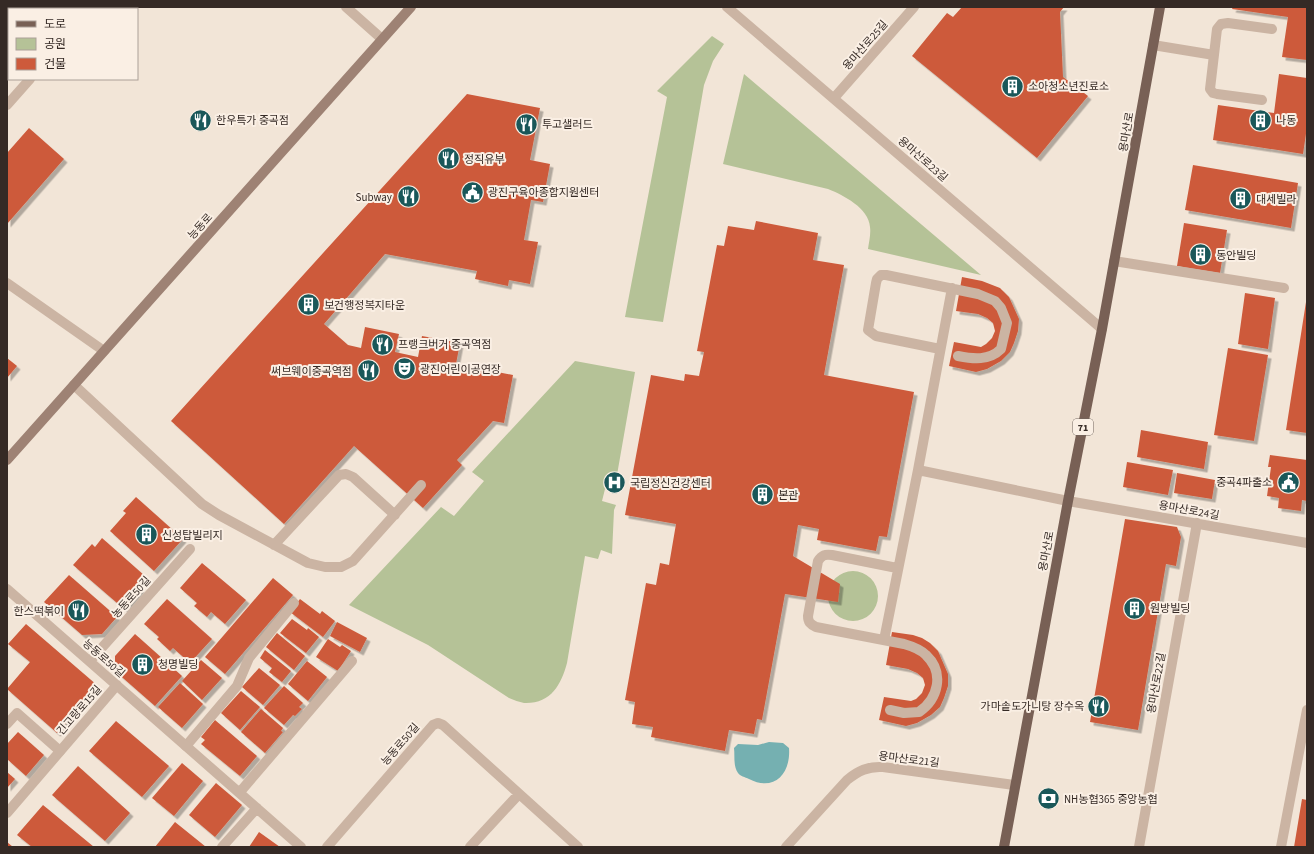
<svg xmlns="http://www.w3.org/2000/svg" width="1314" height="854" font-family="'Source Sans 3','Noto Sans KR',sans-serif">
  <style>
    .green { fill: #b5c297 }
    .water { fill: #75b0b1 }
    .building { fill: #cd5a3b; filter: url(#shadow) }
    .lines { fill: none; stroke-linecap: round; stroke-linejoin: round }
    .service { stroke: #cbb4a3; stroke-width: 10 }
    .minor { stroke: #cbb4a3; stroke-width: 10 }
    .secondary { stroke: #9e8274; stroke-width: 10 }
    .primary { stroke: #786055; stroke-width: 10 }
    .labels { text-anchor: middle; stroke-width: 4; stroke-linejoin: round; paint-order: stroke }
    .shield { fill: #faefe4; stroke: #70655e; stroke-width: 1 }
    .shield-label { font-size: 10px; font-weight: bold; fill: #352a25 }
    .street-label { font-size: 11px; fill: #352a25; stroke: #faefe4 }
    .poi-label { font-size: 11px; fill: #352a25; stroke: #faefe4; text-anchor: start }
  </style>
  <defs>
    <filter id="shadow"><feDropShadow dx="3.5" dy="3.5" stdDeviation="0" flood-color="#0004"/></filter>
  </defs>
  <rect width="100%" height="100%" fill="#f2e5d7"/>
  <path class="green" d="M712 36 724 44 713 61 704 85 663 322 625 317 667 97 657 91Z
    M744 74 981 275 868 249C869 242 871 234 870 227 869 208 843 195 828 189L723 164Z
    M575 361 635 372 614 492 605 489 602 501 616 505 614 510 612 554 601 550 598 559 585 556 567 663C561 685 551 704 524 703 519 702 514 700 509 698L428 645 349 605 441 507 454 516 484 481 472 472Z
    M828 596a25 25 0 1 1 50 0a25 25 0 1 1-50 0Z"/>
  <path class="water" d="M769 742 783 743 789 748C791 774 774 792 749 779 745 777 740 776 738 773 733 766 735 756 734 748L738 744 758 745Z"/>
  <path class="building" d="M962 7H1064L1060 12 1063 77 1088 96 1037 158 912 56 947 13 953 17Z
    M1233 7H1307V60L1282 57 1288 17 1232 9Z
    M1279 74 1307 78V127L1303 154 1213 140 1218 105 1274 113Z
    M467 94 540 108 530 160 550 164 543 202 531 200 524 240 538 242 530 284 509 280 508 286 475 279 477 271 385 254 324 324 348 345 361 348 365 327 399 334 395 352 418 357 422 336 460 343 456 364 513 375 504 423 493 421 457 460 462 465 423 508 354 446 284 524 171 421Z
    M29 128 64 159 7 224V153Z
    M1193 165 1298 183 1291 228 1185 210Z
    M756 221 818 233 813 260 844 265 824 375 914 392 887 537 879 536 876 551 817 540 819 529 798 525 793 556 840 584 838 602 785 594 762 720 757 719 754 734 729 730 725 751 651 737 653 727 632 724 635 702 625 700 646 583 656 585 660 563 669 565 676 524 625 515 651 375 684 381 685 374 699 376 704 352 697 351 717 245 724 246 728 226 754 230Z
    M1184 223 1227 230 1220 273 1177 266Z
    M962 277 982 281 1000 288 1009 297 1019 319 1018 331 1014 343 1010 352 1001 361 987 369 976 372 949 366 954 342 981 347 986 344 992 338 995 331 993 323 987 318 978 314 956 311Z
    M1245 293 1275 298 1268 349 1238 344Z
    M1306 302H1307V433L1286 430Z
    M1228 348 1268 355 1254 441 1214 435Z
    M7 358 17 366 7 378Z
    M1141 430 1208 442 1204 469 1137 457Z
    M1270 455 1307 460V501L1302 500 1301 511 1278 508 1279 498 1267 496 1271 467H1268Z
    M1127 462 1173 470 1168 495 1123 487Z
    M1177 473 1215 480 1212 499 1174 493Z
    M136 497 183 539 154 571 110 531 126 513 123 511Z
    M1125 519 1177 527 1181 537 1176 566 1166 564 1138 730 1090 722Z
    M102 538 145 576 137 585 141 589 124 609 73 565 92 544 95 547Z
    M202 563 246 600 225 624 211 612 207 617 194 606 197 603 180 588Z
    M69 575 117 617 102 634 82 635 44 602Z
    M273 578 293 595 225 674 205 657Z
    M167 599 212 639 190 663 173 648 170 651 157 639 159 637 144 624Z
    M300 599 320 614 322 611 335 621 323 637 290 612Z
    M292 619 307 630 308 628 319 637 306 653 280 633Z
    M337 622 367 638 360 652 330 636Z
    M26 624 98 686 57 733 7 689 30 662 8 644Z
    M892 632 913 635 922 638 930 643 938 651 948 674V686L944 698 940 707 931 715 917 723 906 726 879 720 884 697 911 701 916 699 922 693 925 685 923 678 917 673 908 669 886 665Z
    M277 633 305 656 294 670 266 647Z
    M135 634 182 676 155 706 115 671V656Z
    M328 639 340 647 342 645 351 651 338 671 316 657Z
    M265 650 291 671 282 682 269 672 272 668 260 658Z
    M201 660 222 678 202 700 182 681Z
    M307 661 327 677 308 701 288 684Z
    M259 668 280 685 263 705 242 687Z
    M180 683 203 704 182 728 158 707Z
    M284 686 303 703 299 707 302 709 295 716 293 715 284 725 264 708Z
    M241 691 260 707 240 730 221 713Z
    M261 709 283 728 281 731 283 732 265 753 241 732Z
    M215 720 257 756 240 776 201 744 205 740 201 737Z
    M116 721 169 766 142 797 89 751Z
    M18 732 44 755 26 776 7 759V744Z
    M182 763 203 781 174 816 152 798Z
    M78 766 130 813 105 841 52 795Z
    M7 772 15 779 7 788Z
    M216 783 242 805 215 837 189 815Z
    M1302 799 1307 800V847H1294Z
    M43 805 94 847H32L17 835Z
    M175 822 206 847H155Z
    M259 832 280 847H249Z
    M7 842 13 847H7Z"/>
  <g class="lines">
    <path class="service" d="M1153 45 1214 55
      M1262 100 1217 94 1213 93 1210 89 1217 29 1221 24 1228 23 1272 29
      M1114 261 1284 288
      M7 283 104 351
      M940 349 876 336 868 330 876 283 877 279 881 275H886L978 294 995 301 1001 308 1007 323 1001 349C989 361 973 359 958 356
      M74 385 202 504 219 515 308 563 325 567H341L353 561 421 485
      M918 470 1068 501
      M274 545 339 475 346 474 353 477 395 515
      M884 640 918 470 952 288
      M890 710 904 713 919 712C938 699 945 673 926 655 920 649 911 646 904 644L816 627C810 624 808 622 808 616L818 561C822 555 825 554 832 555L897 568
      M7 724 17 713 60 751
      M186 746 237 686 249 658 294 603"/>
    <path class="minor" d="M346 7 382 39
      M727 7 1102 329
      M92 9 94 7
      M834 98 914 7
      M7 105 30 79
      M1068 501 1307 543
      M7 589 301 847
      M90 661 190 549
      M240 792 352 661
      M7 813 117 685
      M222 847 257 808
      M327 847 433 725 438 723 443 725 578 847
      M470 847 519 794
      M786 847 847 780C858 771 868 766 883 767L1014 785
      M1139 847 1197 523
      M1281 847 1307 710"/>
    <path class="secondary" d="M7 460 411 7"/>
    <path class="primary" d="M1004 847 1068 501 1102 329 1160 7"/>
  </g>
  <defs>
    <symbol id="building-disc" viewBox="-11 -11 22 22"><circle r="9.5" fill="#195759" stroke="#faefe4"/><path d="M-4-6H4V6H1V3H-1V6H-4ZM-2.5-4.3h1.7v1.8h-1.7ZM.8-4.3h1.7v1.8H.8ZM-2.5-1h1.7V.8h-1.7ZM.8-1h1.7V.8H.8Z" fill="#fff"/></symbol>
    <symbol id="restaurant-disc" viewBox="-11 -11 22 22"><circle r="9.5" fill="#195759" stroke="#faefe4"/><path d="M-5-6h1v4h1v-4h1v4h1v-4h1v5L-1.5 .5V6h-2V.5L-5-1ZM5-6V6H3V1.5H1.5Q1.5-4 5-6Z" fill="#fff"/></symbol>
    <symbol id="civic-disc" viewBox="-11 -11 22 22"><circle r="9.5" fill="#195759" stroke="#faefe4"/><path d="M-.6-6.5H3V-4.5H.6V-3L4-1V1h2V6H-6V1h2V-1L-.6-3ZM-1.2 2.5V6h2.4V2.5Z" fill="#fff"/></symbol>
    <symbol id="theatre-disc" viewBox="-11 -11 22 22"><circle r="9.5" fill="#195759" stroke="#faefe4"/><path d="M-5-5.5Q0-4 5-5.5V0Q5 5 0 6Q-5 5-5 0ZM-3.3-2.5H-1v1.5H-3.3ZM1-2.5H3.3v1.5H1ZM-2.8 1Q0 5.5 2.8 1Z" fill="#fff"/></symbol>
    <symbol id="hospital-disc" viewBox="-11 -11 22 22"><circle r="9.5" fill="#195759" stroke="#faefe4"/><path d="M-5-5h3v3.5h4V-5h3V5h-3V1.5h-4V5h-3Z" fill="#fff"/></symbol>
    <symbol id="bank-disc" viewBox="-11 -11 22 22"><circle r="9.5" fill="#195759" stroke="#faefe4"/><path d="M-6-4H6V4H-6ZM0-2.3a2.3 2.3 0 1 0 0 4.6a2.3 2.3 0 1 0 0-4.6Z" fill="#fff"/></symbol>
  </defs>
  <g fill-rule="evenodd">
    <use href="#building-disc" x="1000" y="74" width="25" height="25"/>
    <use href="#restaurant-disc" x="188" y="108" width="25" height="25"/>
    <use href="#building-disc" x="1248" y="108" width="25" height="25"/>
    <use href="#restaurant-disc" x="514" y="112" width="25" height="25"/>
    <use href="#restaurant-disc" x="436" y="146" width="25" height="25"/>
    <use href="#civic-disc" x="460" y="180" width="25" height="25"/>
    <use href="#restaurant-disc" x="396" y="184" width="25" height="25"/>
    <use href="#building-disc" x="1228" y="186" width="25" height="25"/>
    <use href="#building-disc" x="1188" y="242" width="25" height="25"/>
    <use href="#building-disc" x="296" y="292" width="25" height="25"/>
    <use href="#restaurant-disc" x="370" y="332" width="25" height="25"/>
    <use href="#theatre-disc" x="392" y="356" width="25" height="25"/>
    <use href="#restaurant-disc" x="356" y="358" width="25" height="25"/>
    <use href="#civic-disc" x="1276" y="470" width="25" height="25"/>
    <use href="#hospital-disc" x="602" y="470" width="25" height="25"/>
    <use href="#building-disc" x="750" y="482" width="25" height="25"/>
    <use href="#building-disc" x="134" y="522" width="25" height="25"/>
    <use href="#building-disc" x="1122" y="596" width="25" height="25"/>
    <use href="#restaurant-disc" x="66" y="598" width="25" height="25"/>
    <use href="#building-disc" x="130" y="652" width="25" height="25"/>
    <use href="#restaurant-disc" x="1086" y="694" width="25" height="25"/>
    <use href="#bank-disc" x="1036" y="786" width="25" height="25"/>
  </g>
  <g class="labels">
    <rect class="shield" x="1073" y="419" width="20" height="16" rx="3"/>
    <g class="shield-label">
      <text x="1083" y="431">71</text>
    </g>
    <g class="street-label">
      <text transform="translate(865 45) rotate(-49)" y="4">용마산로25길</text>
      <text transform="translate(1126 132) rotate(-80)" y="4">용마산로</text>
      <text transform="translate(923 159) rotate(41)" y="4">용마산로23길</text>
      <text transform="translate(200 226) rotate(-48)" y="4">능동로</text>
      <text transform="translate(1189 510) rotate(10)" y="4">용마산로24길</text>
      <text transform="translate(1046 551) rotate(-79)" y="4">용마산로</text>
      <text transform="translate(131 597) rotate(-48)" y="4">농동로50길</text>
      <text transform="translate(104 658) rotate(41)" y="4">능동로50길</text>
      <text transform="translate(1156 683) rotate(-80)" y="4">용마산로22길</text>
      <text transform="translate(79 710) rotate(-49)" y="4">긴고랑로15길</text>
      <text transform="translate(400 744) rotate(-49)" y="4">능동로50길</text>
      <text transform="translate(909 759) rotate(7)" y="4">용마산로21길</text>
    </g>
    <g class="poi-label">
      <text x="1028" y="90">소아청소년진료소</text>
      <text x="216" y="124">한우특가 중곡점</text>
      <text x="1276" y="124">나동</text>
      <text x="542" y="128">투고샐러드</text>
      <text x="464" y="163">정직유부</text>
      <text x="488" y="196">광진구육아종합지원센터</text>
      <text x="392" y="201" text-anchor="end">Subway</text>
      <text x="1256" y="203">대세빌라</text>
      <text x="1216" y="259">동안빌딩</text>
      <text x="324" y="309">보건행정복지타운</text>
      <text x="398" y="348">프랭크버거 중곡역점</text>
      <text x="420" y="373">광진어린이공연장</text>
      <text x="352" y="375" text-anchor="end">써브웨이중곡역점</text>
      <text x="1272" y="486" text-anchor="end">중곡4파출소</text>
      <text x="630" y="487">국립정신건강센터</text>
      <text x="778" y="499">본관</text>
      <text x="162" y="539">신성탑빌리지</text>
      <text x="1150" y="612">원방빌딩</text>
      <text x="64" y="615" text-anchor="end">한스떡볶이</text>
      <text x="158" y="668">청명빌딩</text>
      <text x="1084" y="710" text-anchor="end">가마솥도가니탕 장수옥</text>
      <text x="1064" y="803">NH농협365 중앙농협</text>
    </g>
  </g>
  <rect width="1314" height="854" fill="none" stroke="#352a25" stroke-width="16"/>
  <rect x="8" y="8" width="130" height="72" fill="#faefe4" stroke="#aba098"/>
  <rect x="16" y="21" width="20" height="6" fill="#786055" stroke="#aba098"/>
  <text x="44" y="28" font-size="12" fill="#352a25">도로</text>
  <rect x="16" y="38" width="20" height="12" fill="#b5c297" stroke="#aba098"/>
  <text x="44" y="48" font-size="12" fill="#352a25">공원</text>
  <rect x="16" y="58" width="20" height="12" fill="#cd5a3b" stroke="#aba098"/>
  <text x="44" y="68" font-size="12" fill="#352a25">건물</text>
</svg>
